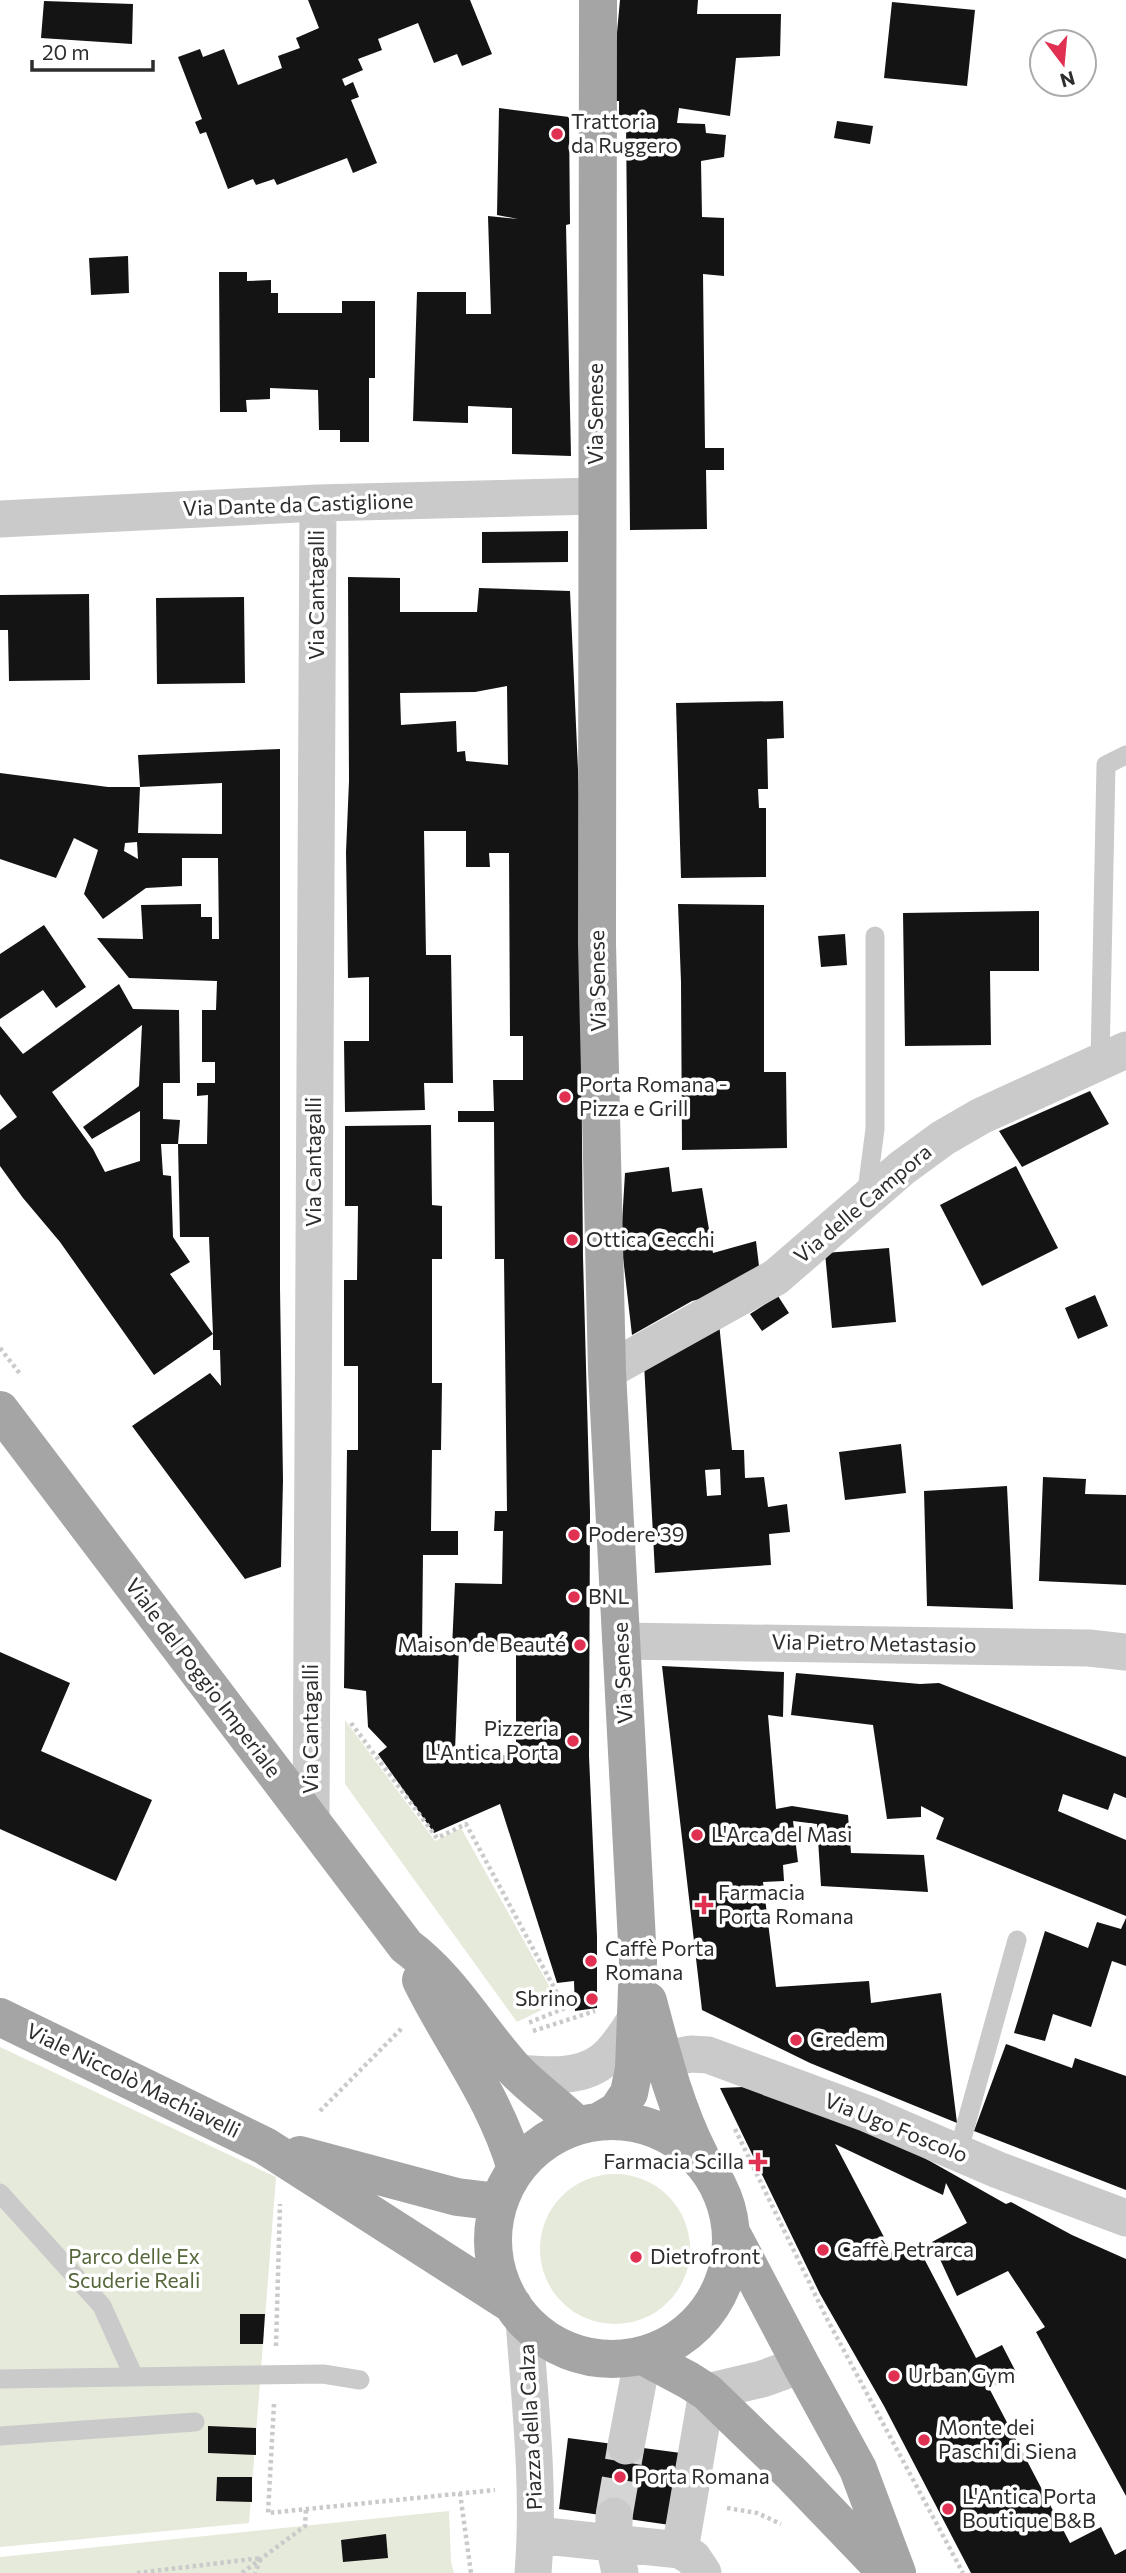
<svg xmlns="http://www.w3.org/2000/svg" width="1126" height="2573" font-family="Commissioner,sans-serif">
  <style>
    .green { fill: #e5eada }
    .building { fill: #141414; fill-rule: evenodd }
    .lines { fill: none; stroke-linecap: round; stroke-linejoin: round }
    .street-tunnel { stroke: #d5d5d5; stroke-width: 37; stroke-dasharray: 37 18; stroke-linecap: butt }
    .path { stroke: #cacaca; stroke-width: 4.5; stroke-dasharray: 3.5 3.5; stroke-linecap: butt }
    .lane { stroke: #cacaca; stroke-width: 19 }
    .street { stroke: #cacaca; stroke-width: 37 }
    .primary { stroke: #a5a5a5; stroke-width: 38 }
    .poi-dot { fill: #e13153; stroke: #fff; stroke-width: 2.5 }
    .labels { text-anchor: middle; stroke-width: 7; stroke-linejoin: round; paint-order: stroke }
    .poi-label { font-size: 21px; fill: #2d2d2d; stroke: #fff; text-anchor: start }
    .street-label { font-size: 21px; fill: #2d2d2d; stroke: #fff }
    .park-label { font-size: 21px; fill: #55673b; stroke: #fff }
  </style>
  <rect width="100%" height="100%" fill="#fff"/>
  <path class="green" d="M345 1720 435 1841 461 1828 558 2002 517 2022 345 1784Z
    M0 2047 276 2177 249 2523 0 2547Z
    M540 2249a75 75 0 1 1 150 0a75 75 0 1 1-150 0Z
    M449 2511 451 2562 454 2573H0V2557Z"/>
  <path class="building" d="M308 0H470L492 54 462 66 457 54 434 63 418 23 378 39 382 50 358 59 363 70 342 79 345 86 353 82 359 97 351 100 377 163 353 173 347 158 277 185 274 179 256 185 253 179 228 189 206 132 200 134 195 122 202 119 178 57 200 49 203 57 224 49 238 85 282 68 278 56 300 48 296 38 319 28Z
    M620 0H698L697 14H781L780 56 736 58 730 116 679 108 677 123 705 124 706 133 726 135 724 157 701 161 702 217 724 218V276L703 274 705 448H724V470H706L707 529 630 530 626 122 619 121V101H614L615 54Z
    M44 1 133 4 132 44 41 38Z
    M892 2 975 10 967 86 884 78Z
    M499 108 569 117 570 224 566 225 571 456 512 454V408L468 406V423L413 421 417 292H466V314H491L488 216 518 219 497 215Z
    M837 121 873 126 870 144 834 138Z
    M128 256 129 293 91 295 89 258Z
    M219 272H247V281L271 280V293H278V313H342V301H375V378H369V442H340V430H319L318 390 270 388V399L246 400 247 412H220Z
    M568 531V562L482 563V532Z
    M348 577 400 578V612H477L479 588 570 591 579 792 583 1257 590 1512 589 1756 597 1936V2008L575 2011 574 1981 557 1983 500 1804 434 1833 378 1754 387 1747 368 1727 366 1691 344 1688 347 1450H358V1366H344V1280H357L358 1206H345V1126L431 1125 432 1205 442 1206V1259H432V1383H442L441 1450H432L431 1531H458V1555H423L422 1647 452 1648 455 1583 502 1584 503 1531H494L495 1511H507L504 1259H495L494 1122H458V1111H494L493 1080H523V1036H510L509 853H489L490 867H466V831H424L426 955H451L453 1083H424L425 1110 345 1112 344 1041H369V977L348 978 346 852 349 781ZM507 686 508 765 466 761 465 751 457 752 456 721 401 725 400 693 475 692ZM459 1648 516 1650V1756L455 1751Z
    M89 594 90 680 9 681 8 630H0V595Z
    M244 597 245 683 157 684 156 598Z
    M783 701 784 738 767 739 768 789H758L759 808H766V877L681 878 676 703Z
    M280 749V1289L283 1480 281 1567 245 1579 132 1426 210 1373 221 1386 220 1350H213V1334L154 1375 60 1242 23 1198 0 1166V1130L17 1117 0 1094V1026L23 1054 119 984 133 1009 179 1010 180 1083H163V1119L180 1120 178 1144H161L163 1175 171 1176 173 1237 190 1262 170 1274 213 1334 209 1237H180L178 1144H207L208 1095 197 1096V1083H215V1062H202V1010H216L217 981 129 978 97 938 143 939 141 905 201 904V917H212V939H219L218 858H182V886L146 888 103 919 84 894 98 850 74 838 56 878 0 859V773L108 787H140L138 833 222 834V783L140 787 138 755ZM137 842 138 859 124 851 125 843ZM142 1025 139 1086 83 1127 92 1139 140 1111V1161L105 1172 93 1149 52 1092Z
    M678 904 764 905V1072H786L787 1148 682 1150 681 982Z
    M1039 911V971H990L991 1045 905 1046 903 913Z
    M44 925 86 987 56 1008 43 990 0 1019V954Z
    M845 934 847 965 821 967 818 936Z
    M1090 1091 1109 1124 1022 1167 999 1131Z
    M1016 1166 1058 1248 982 1286 940 1205Z
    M669 1167 672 1192 702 1188 713 1253 756 1241 759 1266 712 1296 692 1301 632 1335 621 1240 625 1173Z
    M889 1248 896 1322 832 1328 825 1253Z
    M1095 1295 1108 1326 1078 1339 1065 1308Z
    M778 1296 789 1313 762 1331 750 1314Z
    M719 1323 732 1450H744L745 1478 764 1477 768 1507 787 1504 790 1532 769 1534 771 1565 655 1573 644 1363ZM720 1469 721 1495 707 1496 705 1470Z
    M901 1444 906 1493 845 1500 839 1452Z
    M1043 1477 1086 1479 1085 1494 1126 1495V1585L1039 1581Z
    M1007 1486 1013 1609 927 1606 924 1491Z
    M0 1652 70 1683 41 1751 152 1800 116 1881 0 1829Z
    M662 1666 784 1672 783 1717 768 1715 776 1809 792 1806 848 1815 851 1853 924 1855 928 1892 821 1886 817 1824 793 1821 798 1862 783 1865 784 1881 763 1882 776 1987 869 1981 871 2003 941 1993 957 2123 810 2063 702 2010Z
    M796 1673 920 1684 939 1683 1126 1757V1798L1114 1793 1108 1810 1063 1794 1058 1811 1126 1840V1916L936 1839 944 1818 921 1806V1817L887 1819 873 1725 791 1715Z
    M1126 1918V1966L1112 1961 1091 2027 1053 2014 1045 2041 1014 2033 1045 1931 1088 1948 1097 1922 1121 1929Z
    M1006 2044 1072 2068 1075 2058 1126 2076V2190L974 2131Z
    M743 2087 882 2134 1006 2204 1011 2202 1072 2235 1126 2259V2496L1036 2332 1045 2327 1008 2271 957 2296 932 2242 967 2223 946 2183 943 2195 835 2144 895 2258 917 2245 976 2358 1002 2345 1017 2374 989 2388 1070 2543 1101 2527 1115 2555 1126 2549V2573H971L884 2406 820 2294 720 2088Z
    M240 2314H265L263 2344H240Z
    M208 2426 256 2428V2455L208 2453Z
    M568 2438 681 2453 670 2525 559 2509Z
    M217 2477H252V2502L216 2501Z
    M386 2534 388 2558 343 2562 341 2540Z"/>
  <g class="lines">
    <path class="street-tunnel" d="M614 2516 626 2446"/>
    <path class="path" d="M0 1348 21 1375
      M351 1723 437 1838 466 1824 565 2008 528 2023
      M533 2031 595 2011
      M320 2111 403 2027
      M735 2129 826 2317 963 2573
      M276 2346 280 2204
      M274 2404 268 2513 495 2490
      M460 2493 471 2573
      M727 2508 757 2513 781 2524
      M137 2573 261 2558 255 2573
      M242 2573 305 2526 306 2509"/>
    <path class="lane" d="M1100 1062 1106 765 1126 755
      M866 1198 875 1129V936
      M958 2153 1017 1940
      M0 2193 102 2306 134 2377
      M0 2379 323 2374 360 2380
      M0 2436 195 2422"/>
    <path class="street" d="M0 519 318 503 596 496
      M607 1371 776 1277 902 1168 943 1138 981 1116 1126 1050
      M621 1641 1089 1648 1126 1652
      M311 1821 318 503
      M664 2059 691 2054 708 2055 868 2114 998 2170 1126 2218
      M518 2073C544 2075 578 2079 601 2062 616 2052 626 2033 636 2019
      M524 2320C530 2403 540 2489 533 2573
      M626 2446 643 2356
      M614 2516V2543L620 2573
      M536 2535 680 2550 693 2558 703 2573
      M680 2550 707 2392 762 2379 801 2365"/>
    <path class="primary" d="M598 0 597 944 607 1371 638 1961 634 2069 629 2093 617 2111 600 2121
      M0 1410 406 1946C452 1980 478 2030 517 2072 536 2091 559 2107 578 2126
      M421 1980C453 2045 495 2097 516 2169
      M648 2001C662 2054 675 2107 700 2156
      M0 2017 265 2146 513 2305
      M493 2240a119 119 0 1 1 238 0a119 119 0 1 1-238 0Z
      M300 2155 457 2197 499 2202
      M733 2236 801 2365 858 2469 897 2573
      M643 2356 688 2380 707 2392 792 2474 887 2573"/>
  </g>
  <g class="poi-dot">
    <circle cx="557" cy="134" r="7"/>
    <circle cx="565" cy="1097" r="7"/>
    <circle cx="572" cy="1240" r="7"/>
    <circle cx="574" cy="1535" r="7"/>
    <circle cx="574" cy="1597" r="7"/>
    <circle cx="580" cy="1645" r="7"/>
    <circle cx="573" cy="1741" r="7"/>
    <circle cx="697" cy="1835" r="7"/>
    <path d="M700.5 1894.5h7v7h7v7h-7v7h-7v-7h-7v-7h7z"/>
    <circle cx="591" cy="1961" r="7"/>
    <circle cx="592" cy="1999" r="7"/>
    <circle cx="796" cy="2040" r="7"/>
    <path d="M754.5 2151.5h7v7h7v7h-7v7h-7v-7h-7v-7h7z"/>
    <circle cx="823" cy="2250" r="7"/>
    <circle cx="636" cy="2257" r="7"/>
    <circle cx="894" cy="2376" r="7"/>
    <circle cx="924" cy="2440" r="7"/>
    <circle cx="620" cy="2477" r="7"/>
    <circle cx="948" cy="2509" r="7"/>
  </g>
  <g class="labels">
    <g class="poi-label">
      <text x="571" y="129">Trattoria<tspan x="571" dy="24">da Ruggero</tspan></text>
      <text x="579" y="1092">Porta Romana -<tspan x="579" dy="24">Pizza e Grill</tspan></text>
      <text x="586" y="1247">Ottica Cecchi</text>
      <text x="588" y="1542">Podere 39</text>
      <text x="588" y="1604">BNL</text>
      <text x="566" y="1652" text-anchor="end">Maison de Beauté</text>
      <text x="559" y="1736" text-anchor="end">Pizzeria<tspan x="559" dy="24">L'Antica Porta</tspan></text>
      <text x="711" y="1842">L'Arca del Masi</text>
      <text x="718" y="1900">Farmacia<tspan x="718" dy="24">Porta Romana</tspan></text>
      <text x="605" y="1956">Caffè Porta<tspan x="605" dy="24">Romana</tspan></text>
      <text x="578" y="2006" text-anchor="end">Sbrino</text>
      <text x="810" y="2047">Credem</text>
      <text x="744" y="2169" text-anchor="end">Farmacia Scilla</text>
      <text x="837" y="2257">Caffè Petrarca</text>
      <text x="650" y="2264">Dietrofront</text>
      <text x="908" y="2383">Urban Gym</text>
      <text x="938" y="2435">Monte dei<tspan x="938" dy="24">Paschi di Siena</tspan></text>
      <text x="634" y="2484">Porta Romana</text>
      <text x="962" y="2504">L'Antica Porta<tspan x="962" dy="24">Boutique B&amp;B</tspan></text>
    </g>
    <g class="street-label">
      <text transform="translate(596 414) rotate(-90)" y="7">Via Senese</text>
      <text transform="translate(298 505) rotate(-2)" y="7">Via Dante da Castiglione</text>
      <text transform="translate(317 595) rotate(-90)" y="7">Via Cantagalli</text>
      <text transform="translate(598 981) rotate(-91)" y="7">Via Senese</text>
      <text transform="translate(314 1162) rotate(-90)" y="7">Via Cantagalli</text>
      <text transform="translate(863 1204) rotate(-40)" y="7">Via delle Campora</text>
      <text transform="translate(874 1644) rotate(1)" y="7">Via Pietro Metastasio</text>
      <text transform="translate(623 1673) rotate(-93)" y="7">Via Senese</text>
      <text transform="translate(203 1678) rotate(53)" y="7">Viale del Poggio Imperiale</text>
      <text transform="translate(311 1729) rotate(-90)" y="7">Via Cantagalli</text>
      <text transform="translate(133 2081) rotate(26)" y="7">Viale Niccolò Machiavelli</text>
      <text transform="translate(896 2128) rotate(22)" y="7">Via Ugo Foscolo</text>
      <text transform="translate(531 2427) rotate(-93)" y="7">Piazza della Calza</text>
    </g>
    <g class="park-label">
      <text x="134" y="2264">Parco delle Ex<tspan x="134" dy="24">Scuderie Reali</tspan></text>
    </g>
  </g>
  <g transform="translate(1063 63) rotate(164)"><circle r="33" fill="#ffffff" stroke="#ababab" stroke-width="2"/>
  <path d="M0-5L12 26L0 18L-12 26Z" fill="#e13153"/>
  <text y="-10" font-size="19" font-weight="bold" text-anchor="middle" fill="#2d2d2d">N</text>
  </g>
  <path d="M32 60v10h121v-10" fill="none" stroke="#2d2d2d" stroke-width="3.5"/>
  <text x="42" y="60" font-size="21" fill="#2d2d2d" stroke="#ffffff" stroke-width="5" paint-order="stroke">20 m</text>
</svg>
